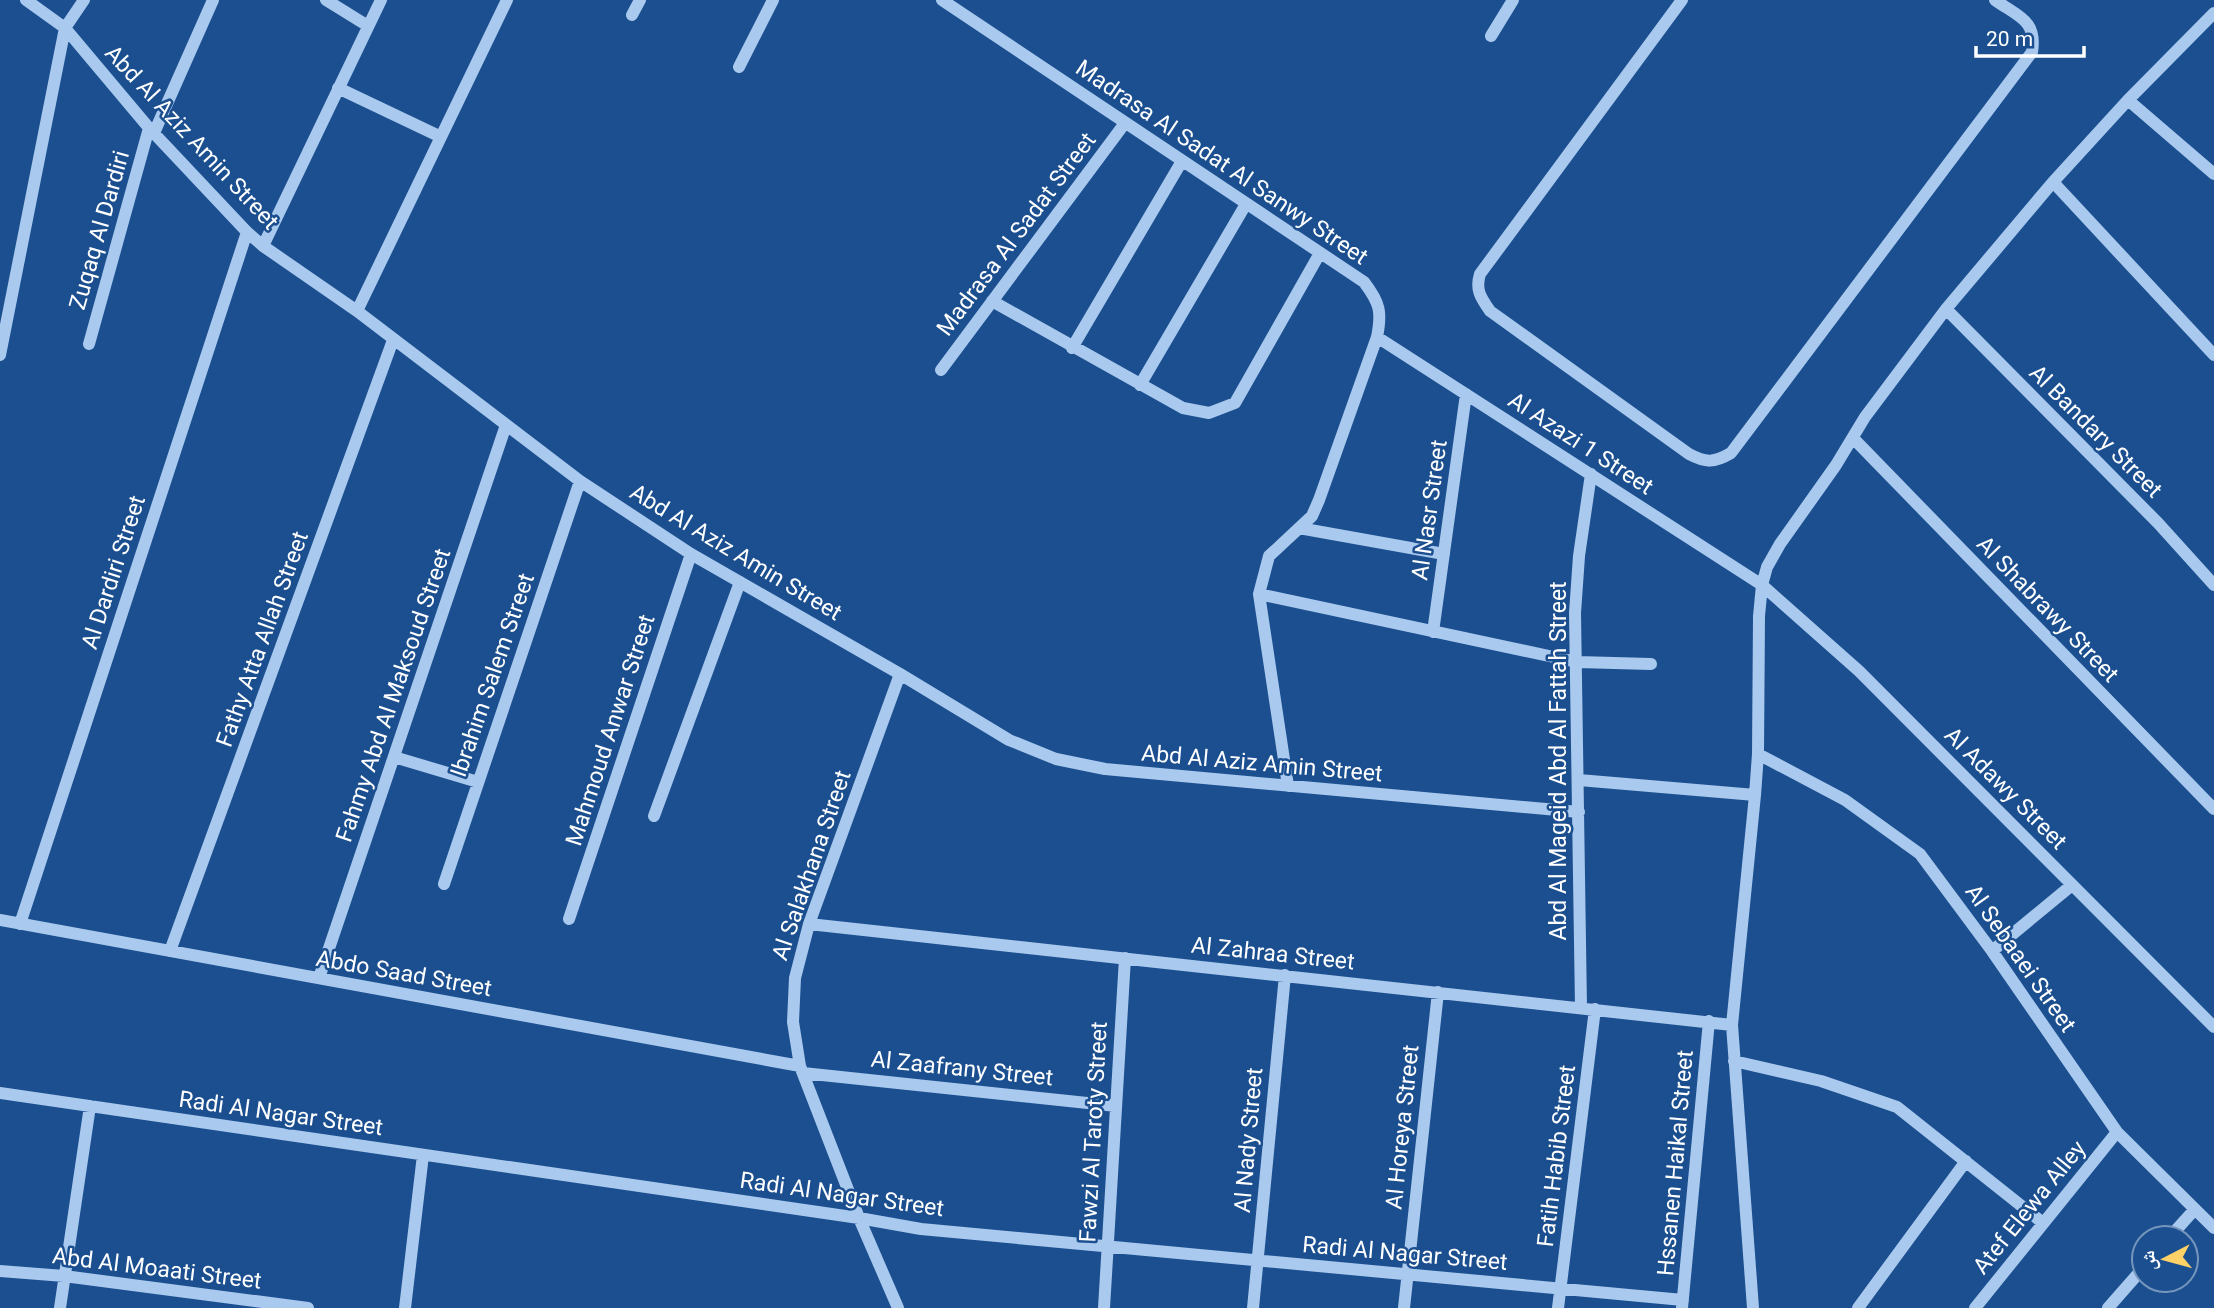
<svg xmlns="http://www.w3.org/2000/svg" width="2214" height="1308" font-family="Roboto,'Noto Naskh Arabic',sans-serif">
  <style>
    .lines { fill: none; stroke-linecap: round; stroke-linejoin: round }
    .minor { stroke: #a9c9ee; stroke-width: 12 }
    .labels { text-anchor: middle; stroke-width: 5; stroke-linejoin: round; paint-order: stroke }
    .street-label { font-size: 23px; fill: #fff; stroke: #1b4f8f }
  </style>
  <rect width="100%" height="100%" fill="#1b4f8f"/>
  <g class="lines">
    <path class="minor" d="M26 0 65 28 149 128 247 232 263 246 357 311 580 481 691 554 900 674 1009 740 1056 759 1105 769 1579 812
      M326 0 368 26
      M942 0 1364 282C1380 303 1382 312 1377 337L1319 500 1312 516 1269 556 1259 594 1288 786
      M1682 0 1480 274C1475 290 1481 298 1490 311L1689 454C1706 463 1714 463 1731 453L2032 52C2037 20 2019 17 1995 0
      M632 15 640 0
      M1491 36 1513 0
      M739 67 773 0
      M338 88 441 137
      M2128 100 2214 174
      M154 133 213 0
      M2053 182 2214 355
      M263 246 381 0
      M992 301 1183 408 1209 413 1235 403 1320 253
      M1946 309 2158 523 2214 585
      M357 311 507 0
      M1377 337 1762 585 1859 671 2214 1027
      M89 344 149 128
      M1072 348 1182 161
      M0 355 65 28 84 0
      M941 370 1125 123
      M1140 385 1246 204
      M1853 438 2214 809
      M1299 528 1444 554
      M1259 594 1577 662 1651 664
      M1433 632 1466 394
      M1758 754 1845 800 1920 854 1992 951 2117 1132 2214 1228
      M394 757 478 782
      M1579 780 1755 795
      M654 816 740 582
      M444 884 580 481
      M569 919 691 554
      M0 920 800 1066
      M20 924 247 232
      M809 924 1732 1025
      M170 951 393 340
      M1992 951 2072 885
      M319 978 506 425
      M1581 1008 1575 613 1579 556 1591 474
      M1734 1061 1821 1081 1897 1107 2043 1223
      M803 1073 1116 1106
      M0 1093 859 1218 921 1229 1683 1300
      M2169 1238 2195 1209
      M0 1271 64 1276 308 1308
      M60 1308 90 1106
      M405 1308 423 1155
      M898 1308 859 1218 800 1066 793 1022 795 978 809 924 900 674
      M1104 1308 1125 958
      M1253 1308 1285 975
      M1404 1308 1438 992
      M1558 1308 1595 1009
      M1682 1308 1709 1021
      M1753 1308 1732 1025 1755 795 1758 754 1759 616 1762 585 1767 567 1780 544 1836 465 1865 417 1946 309 2053 182 2128 100 2214 13
      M1858 1308 1966 1161
      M1975 1308 2117 1132
      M2108 1308 2144 1267"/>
  </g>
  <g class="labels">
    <g class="street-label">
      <text transform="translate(192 137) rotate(47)" y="8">Abd Al Aziz Amin Street</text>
      <text transform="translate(1222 162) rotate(34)" y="8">Madrasa Al Sadat Al Sanwy Street</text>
      <text transform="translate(99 230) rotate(-74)" y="8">Zuqaq Al Dardiri</text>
      <text transform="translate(1016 234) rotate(-53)" y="8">Madrasa Al Sadat Street</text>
      <text transform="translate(2096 431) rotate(45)" y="8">Al Bandary Street</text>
      <text transform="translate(1581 443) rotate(33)" y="8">Al Azazi 1 Street</text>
      <text transform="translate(1429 510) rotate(-82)" y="8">Al Nasr Street</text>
      <text transform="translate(736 552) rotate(31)" y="8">Abd Al Aziz Amin Street</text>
      <text transform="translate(113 572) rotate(-72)" y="8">Al Dardiri Street</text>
      <text transform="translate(2048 609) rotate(46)" y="8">Al Shabrawy Street</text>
      <text transform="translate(262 639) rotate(-70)" y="8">Fathy Atta Allah Street</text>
      <text transform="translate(492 675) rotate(-71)" y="8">Ibrahim Salem Street</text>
      <text transform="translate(393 695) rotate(-71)" y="8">Fahmy Abd Al Maksoud Street</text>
      <text transform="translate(610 730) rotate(-72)" y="8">Mahmoud Anwar Street</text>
      <text transform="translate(1558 761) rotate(-90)" y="8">Abd Al Mageid Abd Al Fattah Street</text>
      <text transform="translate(1262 763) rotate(5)" y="8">Abd Al Aziz Amin Street</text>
      <text transform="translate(2006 788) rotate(45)" y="8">Al Adawy Street</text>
      <text transform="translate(811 865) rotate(-71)" y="8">Al Salakhana Street</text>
      <text transform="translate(1273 953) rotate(6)" y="8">Al Zahraa Street</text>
      <text transform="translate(2021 958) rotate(55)" y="8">Al Sebaaei Street</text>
      <text transform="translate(404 973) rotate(10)" y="8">Abdo Saad Street</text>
      <text transform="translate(962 1068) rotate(6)" y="8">Al Zaafrany Street</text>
      <text transform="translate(281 1113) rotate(8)" y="8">Radi Al Nagar Street</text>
      <text transform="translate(1402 1127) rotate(-84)" y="8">Al Horeya Street</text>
      <text transform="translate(1093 1132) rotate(-87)" y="8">Fawzi Al Taroty Street</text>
      <text transform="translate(1248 1140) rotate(-85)" y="8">Al Nady Street</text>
      <text transform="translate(1556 1156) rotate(-83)" y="8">Fatih Habib Street</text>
      <text transform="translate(1675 1163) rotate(-85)" y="8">Hssanen Haikal Street</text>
      <text transform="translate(842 1194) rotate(8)" y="8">Radi Al Nagar Street</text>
      <text transform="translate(2029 1207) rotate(-51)" y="8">Atef Elewa Alley</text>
      <text transform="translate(1405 1253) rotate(5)" y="8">Radi Al Nagar Street</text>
      <text transform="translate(157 1268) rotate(7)" y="8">Abd Al Moaati Street</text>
    </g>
  </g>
  <g transform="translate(2165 1259) rotate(264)"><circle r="33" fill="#1b4f8f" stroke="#7695bc" stroke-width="2"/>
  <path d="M0-5L12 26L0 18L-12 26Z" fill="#ffd166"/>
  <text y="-10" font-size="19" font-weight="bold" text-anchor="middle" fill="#ffffff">ش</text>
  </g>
  <path d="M1976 46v10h108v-10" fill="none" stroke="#ffffff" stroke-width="3.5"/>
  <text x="1986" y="46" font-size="21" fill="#ffffff" stroke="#1b4f8f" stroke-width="5" paint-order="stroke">20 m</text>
</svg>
